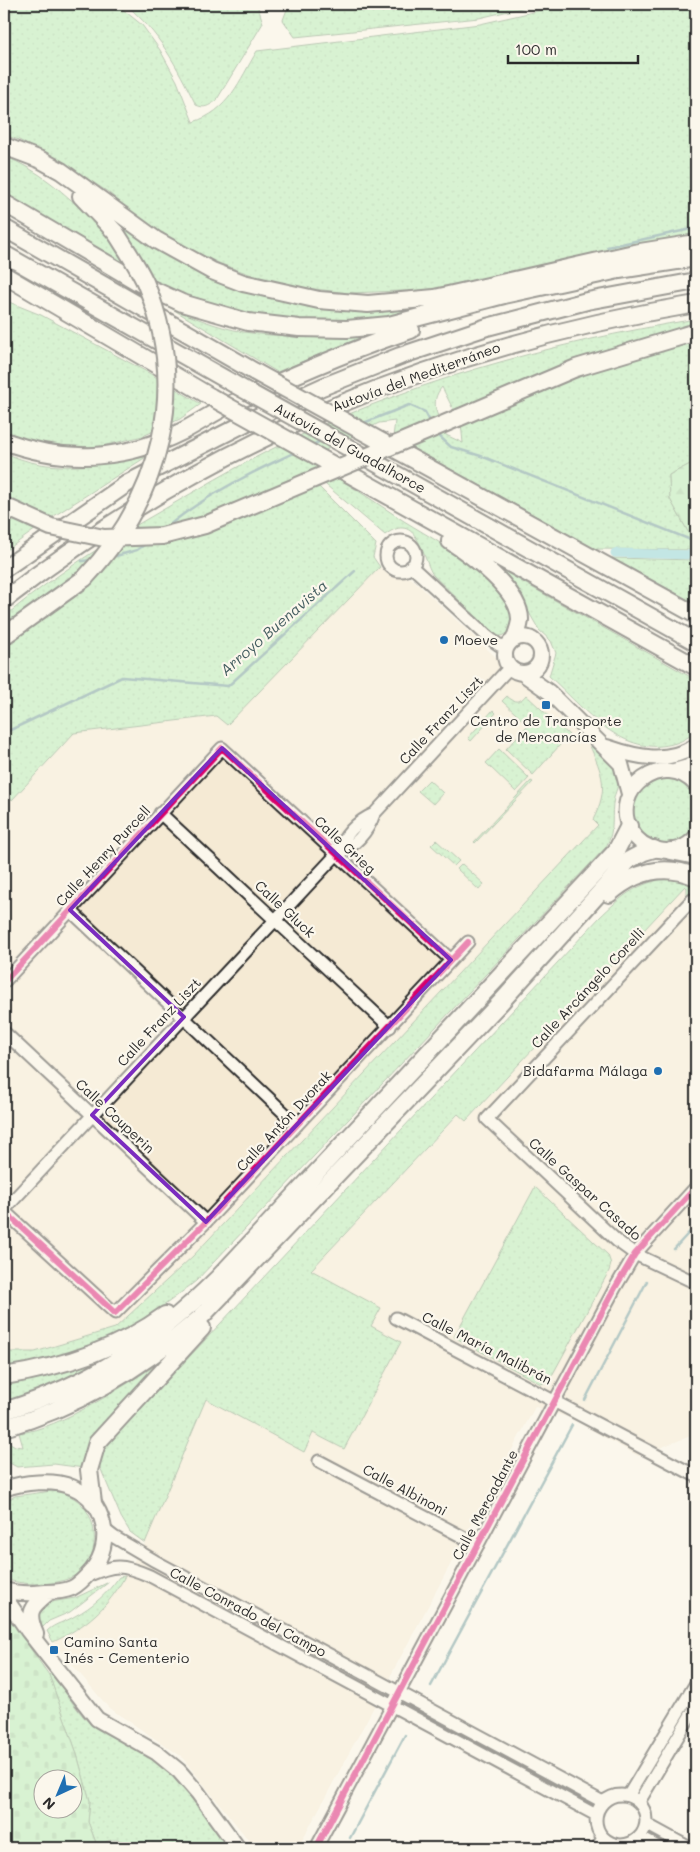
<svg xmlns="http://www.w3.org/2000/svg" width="700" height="1852" font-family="Mali,sans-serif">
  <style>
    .built { fill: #f5ead4 }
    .grass { fill: url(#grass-dots); stroke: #6c8c6e }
    .forest { fill: url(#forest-firs); stroke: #6c8c6e }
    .cemetery { fill: url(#cemetery-stones); stroke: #6c8c6e; fill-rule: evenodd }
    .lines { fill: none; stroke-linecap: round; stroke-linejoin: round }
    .stream { stroke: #5d8e94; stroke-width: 2.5 }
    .canal { stroke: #7fd0da; stroke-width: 9 }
    .minor-casing { stroke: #2b2b2b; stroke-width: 15 }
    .major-casing { stroke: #2b2b2b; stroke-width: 18 }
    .highway-casing { stroke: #2b2b2b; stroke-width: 20 }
    .minor { stroke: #fbf7ec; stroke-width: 11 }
    .major { stroke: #fbf7ec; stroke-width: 14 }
    .highway { stroke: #fbf7ec; stroke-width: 16 }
    .highway-bridge-casing { stroke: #2b2b2b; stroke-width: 20; stroke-linecap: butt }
    .highway-bridge { stroke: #fbf7ec; stroke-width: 16 }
    .cycleway-casing { stroke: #fbf7ec; stroke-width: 9 }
    .cycleway { stroke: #d6006c; stroke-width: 6 }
    .marked { fill: none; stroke: #7b2cbf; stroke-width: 4; stroke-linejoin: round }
    .poi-dot { fill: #1f6fb2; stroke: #fbf7ec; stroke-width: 2 }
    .labels { text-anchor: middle; stroke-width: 4.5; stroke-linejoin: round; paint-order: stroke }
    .street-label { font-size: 14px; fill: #2b2b2b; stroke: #fbf7ec }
    .poi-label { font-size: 14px; fill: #2b2b2b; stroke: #fbf7ec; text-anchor: start }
    .water-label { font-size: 15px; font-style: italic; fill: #445d60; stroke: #fbf7ec }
  </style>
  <defs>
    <pattern id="grass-dots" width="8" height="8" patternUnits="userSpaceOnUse" patternTransform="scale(1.25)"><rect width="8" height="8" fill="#aeecb2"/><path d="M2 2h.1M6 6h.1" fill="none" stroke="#96cb99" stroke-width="1.8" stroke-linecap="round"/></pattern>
    <pattern id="forest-firs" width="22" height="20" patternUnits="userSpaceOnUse" patternTransform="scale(1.25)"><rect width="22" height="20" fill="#aeecb2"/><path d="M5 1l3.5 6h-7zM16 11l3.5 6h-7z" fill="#96cb99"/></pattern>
    <pattern id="cemetery-stones" width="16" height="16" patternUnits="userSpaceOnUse" patternTransform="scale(1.25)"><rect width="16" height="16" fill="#aeecb2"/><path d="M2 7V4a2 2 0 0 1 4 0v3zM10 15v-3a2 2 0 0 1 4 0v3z" fill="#96cb99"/></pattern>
  </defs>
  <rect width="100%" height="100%" fill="#fbf7ec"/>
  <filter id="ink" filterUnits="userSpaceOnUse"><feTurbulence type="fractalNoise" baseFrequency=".02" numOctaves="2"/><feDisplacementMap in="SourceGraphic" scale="10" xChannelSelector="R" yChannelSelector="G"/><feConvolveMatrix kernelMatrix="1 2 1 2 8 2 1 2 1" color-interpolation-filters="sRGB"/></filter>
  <g filter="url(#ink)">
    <path class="built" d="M380 567 391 577 411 578 589 744 599 765 603 784 602 802 593 820 598 825 193 1256 115 1328 35 1352H4V793L12 800 74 733 216 716 227 724Z
      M696 885V1434L638 1456 570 1418 535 1407 298 1848H255L181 1756 109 1708 53 1642 75 1631 112 1597 145 1543 206 1399 304 1452 313 1433 344 1448 371 1326 380 1308 311 1270 459 1114 467 1121 685 886Z"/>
    <path class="grass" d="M4 4H116L142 25 160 50 177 81 193 122C229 111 239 81 257 51L480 24 568 4H696V235L425 290 349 293 280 285 221 264 157 234 108 192 80 174 19 140 4 135Z
      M125 4H257L263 23 216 101C208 106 205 109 196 105 176 65 160 33 125 4Z
      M289 4H539L479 18 295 37 283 20Z
      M4 156C39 170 65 193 91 219H97L106 210 157 249 198 273 246 291 282 300 337 309 467 298C447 304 428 310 409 315 330 333 230 316 157 283 106 259 52 221 4 192Z
      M4 300 41 315 149 373 201 404 180 419 143 436 98 447 44 445 4 431Z
      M164 304C189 316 216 327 244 332 286 339 329 335 371 333L277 372Z
      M696 319V326L455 413 442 387C428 403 439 418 446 435L463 443 461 423 580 374 696 339V461L669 475 670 499 691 537 696 539V550L595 549 393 437 395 421 379 423 306 460C340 478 372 500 404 521 430 537 458 552 480 572 492 583 518 609 511 626 508 633 503 637 496 636L433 575C422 558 418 510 385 535L313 474 308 476 376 544 373 557 380 567 227 725 216 716 74 733 12 800 4 793V645L58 607 4 632V617C54 575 110 540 166 508 199 489 232 469 266 452 400 384 549 343 696 319Z
      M4 452C48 475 99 465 146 457L54 516 4 552Z
      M612 558 696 560V604Z
      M489 563 696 680V732C690 736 683 741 676 743 623 760 584 708 549 676L556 653 551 641 539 630 515 588Z
      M526 695 569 735 533 775 506 749 528 725 502 701 507 696C514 703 520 703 526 695Z
      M493 710 496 713 471 741 468 738Z
      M589 744C598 752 610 761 616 772 622 782 616 788 614 798 610 816 616 828 606 847L196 1281C163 1307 129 1332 90 1349 63 1360 31 1363 4 1370V1352H35L115 1328 193 1256 598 825 593 820C609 788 603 775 589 744Z
      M499 749 529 778 516 792 486 763Z
      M633 811a33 33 0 1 1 66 0a33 33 0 1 1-66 0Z
      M429 780 443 793 433 804 418 791Z
      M531 781 533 782 475 843 474 842Z
      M436 840 459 861 454 866 431 845Z
      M462 864 484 884 479 890 457 869Z
      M663 879H679L696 885V894L687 898V888L685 886 466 1121 458 1114 311 1270 381 1308 371 1326 401 1342 344 1449 313 1433 304 1452 206 1399 145 1543 130 1532 121 1517 97 1460 107 1445 600 917C621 897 634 885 663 879Z
      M535 1187 608 1255 611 1264 609 1271 549 1381 541 1384 454 1337Z
      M92 1361 97 1363 44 1389 4 1403V1384L33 1379Z
      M162 1361 84 1468 54 1464 17 1467 4 1460V1439L15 1446 23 1447 19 1433C60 1429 127 1384 162 1361Z
      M52 1491C58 1492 64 1493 70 1496 96 1508 102 1547 84 1568 66 1588 27 1586 4 1579V1502L15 1496Z
      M125 1576C109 1607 85 1627 53 1642L47 1631C55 1623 66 1622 75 1616 92 1607 108 1593 119 1577Z
      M109 1582 70 1612 49 1621 42 1628 36 1618 45 1603 75 1598Z
      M52 1672C62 1687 82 1720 97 1729 121 1743 149 1750 170 1769 194 1792 212 1822 231 1848H134C121 1838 110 1836 98 1848L88 1822 90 1801 76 1751 49 1675Z"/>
    <path class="forest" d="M696 461V539L691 537 670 499 669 475Z"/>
    <path class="cemetery" d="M4 1611 49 1675 76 1751 90 1801 88 1822 98 1848H4ZM42 1780H72V1810H42Z"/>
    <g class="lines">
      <path class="stream" d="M607 247 696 228
        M361 424 409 405 425 412 431 423
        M437 434 451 447 481 456 696 542
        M310 446 321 441
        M167 527C202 497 254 471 296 452
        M109 558 137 550 147 543
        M82 561 91 560
        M4 733 122 677 228 686 355 571
        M674 1249 696 1225
        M585 1400 647 1281
        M431 1686 572 1425
        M350 1838 405 1735"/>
      <path class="canal" d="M615 553 696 555"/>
      <defs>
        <path id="minor" d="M386 556a15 15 0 1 1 30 0a15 15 0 1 1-30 0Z
          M411 566 488 637 499 645 507 646
          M160 813 390 1027
          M337 854C354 847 368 832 374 814L509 668
          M696 900H692L487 1119 617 1241 635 1254 696 1283
          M70 910 297 1125
          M4 982 222 748 451 960
          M4 1032 206 1222
          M4 1210 337 854C343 836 357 821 374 814
          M4 1211 115 1313 206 1222 468 942
          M396 1318 696 1476
          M319 1461 478 1545
          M105 1530 114 1537 155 1561 603 1802
          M87 1576C115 1564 122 1564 150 1576L596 1815
          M596 1820a25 25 0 1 1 50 0a25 25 0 1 1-50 0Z
          M628 1796 696 1683
          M639 1802 696 1706
          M646 1824 690 1848
          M639 1837 660 1848
          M316 1848 615 1288 635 1254 696 1187
          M597 1848 603 1838"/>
        <path id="major" d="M505 655a18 18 0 1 1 36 0a18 18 0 1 1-36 0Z
          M522 673 549 692 621 764 629 794
          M607 747C639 758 666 764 696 746
          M674 771 688 767 696 761
          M696 785C665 749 608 789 631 831 637 841 647 848 659 850 672 853 687 848 696 837
          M4 1489C23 1482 53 1479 72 1487 106 1501 114 1543 92 1570 86 1577 80 1584 72 1588 65 1591 54 1592 46 1592 31 1594 18 1594 4 1590
          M4 1596 28 1631 97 1719 157 1753 179 1771 198 1793 238 1848
          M36 1634C26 1610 32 1607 50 1592"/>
        <path id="highway" d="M4 146 41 160 61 171 156 240 212 271 243 283 319 300 368 304 435 298 634 253 696 243
          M81 196 116 233
          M4 203 145 286 182 303 248 322 299 328 347 329 389 325 504 295 619 270 696 258
          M4 228 255 372
          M4 254 234 384
          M4 275 211 397
          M458 418 576 368 696 332
          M4 441C66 464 124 461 183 431 200 422 216 411 233 403 291 376 350 350 411 330
          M382 442 696 615
          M358 453 696 642
          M333 465 696 667
          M450 541C472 555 520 591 520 619 520 625 517 632 515 638
          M4 569 128 483 265 413 322 387 400 356 487 327 587 301 696 281
          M4 600C210 440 439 346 696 304
          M4 636 85 578
          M671 851 696 856
          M609 894C634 872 664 863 696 877
          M4 1376C62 1367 117 1350 165 1315
          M4 1411C93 1384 152 1343 218 1278L616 851 629 826
          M4 1428C78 1407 143 1367 201 1317L501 1002 629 860 644 852 654 849
          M93 1503 89 1470 97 1443 202 1328"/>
      </defs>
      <use href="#minor" class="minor-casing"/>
      <use href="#major" class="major-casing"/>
      <use href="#highway" class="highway-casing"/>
      <use href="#minor" class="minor"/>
      <use href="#major" class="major"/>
      <use href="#highway" class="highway"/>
      <defs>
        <path id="highway-bridge" d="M255 372 382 442
          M234 384 358 453
          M211 397 333 465
          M4 506 51 527 104 538 162 536 205 525 458 418
          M85 578C161 496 190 388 145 282 137 265 126 249 116 233"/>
      </defs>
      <use href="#highway-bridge" class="highway-bridge-casing"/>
      <use href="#highway-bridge" class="highway-bridge"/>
      <defs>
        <path id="cycleway" d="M4 982 222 748 451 960
          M4 1211 115 1313 206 1222 468 942
          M316 1848 615 1288 635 1254 696 1187"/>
      </defs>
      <use href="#cycleway" class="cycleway-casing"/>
      <use href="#cycleway" class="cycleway"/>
    </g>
  </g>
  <path d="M0 0H700V1852H0ZM222 748 451 960 206 1222 92 1115 184 1017 70 910Z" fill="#fbf7ec" fill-opacity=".55" fill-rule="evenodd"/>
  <path class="marked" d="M222 748 451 960 206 1222 92 1115 184 1017 70 910Z"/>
  <g class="poi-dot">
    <circle cx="444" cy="640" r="5"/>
    <rect x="541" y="700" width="10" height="10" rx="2.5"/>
    <circle cx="658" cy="1071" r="5"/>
    <rect x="49" y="1645" width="10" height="10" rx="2.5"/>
  </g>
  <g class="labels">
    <g class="street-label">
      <text transform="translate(416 377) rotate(-20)" y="5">Autovía del Mediterráneo</text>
      <text transform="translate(350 448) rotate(29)" y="5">Autovía del Guadalhorce</text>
      <text transform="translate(441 720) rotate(-47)" y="5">Calle Franz Liszt</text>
      <text transform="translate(345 845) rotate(43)" y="5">Calle Grieg</text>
      <text transform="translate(103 856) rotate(-47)" y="5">Calle Henry Purcell</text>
      <text transform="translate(285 909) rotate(43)" y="5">Calle Gluck</text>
      <text transform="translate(588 988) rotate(-47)" y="5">Calle Arcángelo Corelli</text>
      <text transform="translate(159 1022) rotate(-47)" y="5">Calle Franz Liszt</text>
      <text transform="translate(115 1116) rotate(43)" y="5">Calle Couperin</text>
      <text transform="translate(284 1121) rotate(-47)" y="5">Calle Antón Dvorak</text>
      <text transform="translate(585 1189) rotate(42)" y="5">Calle Gaspar Casado</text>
      <text transform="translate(487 1348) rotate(27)" y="5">Calle María Malibrán</text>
      <text transform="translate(405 1490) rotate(28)" y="5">Calle Albinoni</text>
      <text transform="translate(485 1505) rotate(-62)" y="5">Calle Mercadante</text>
      <text transform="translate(248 1612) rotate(28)" y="5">Calle Conrado del Campo</text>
    </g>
    <g class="poi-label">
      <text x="454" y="645">Moeve</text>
      <text x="546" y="726" text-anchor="middle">Centro de Transporte<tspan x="546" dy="16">de Mercancías</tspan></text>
      <text x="648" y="1076" text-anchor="end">Bidafarma Málaga</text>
      <text x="64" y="1647">Camino Santa<tspan x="64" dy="16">Inés - Cementerio</tspan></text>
    </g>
    <g class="water-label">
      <text transform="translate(274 628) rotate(-41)" y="5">Arroyo Buenavista</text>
    </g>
  </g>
  <rect width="700" height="1852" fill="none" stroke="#fbf7ec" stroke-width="20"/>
  <rect x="10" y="10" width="680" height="1832" fill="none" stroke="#2b2b2b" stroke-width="2" filter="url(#ink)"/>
  <g transform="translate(58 1794) rotate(224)"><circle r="24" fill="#fbf7ec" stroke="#a8a59f"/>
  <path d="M0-4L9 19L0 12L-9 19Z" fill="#1f6fb2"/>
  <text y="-8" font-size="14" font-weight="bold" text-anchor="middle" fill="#2b2b2b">N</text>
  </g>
  <path d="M508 55v8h130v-8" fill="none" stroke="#2b2b2b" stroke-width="2.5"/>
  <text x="515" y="55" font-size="15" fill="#2b2b2b" stroke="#fbf7ec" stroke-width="4" paint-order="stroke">100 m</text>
</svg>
